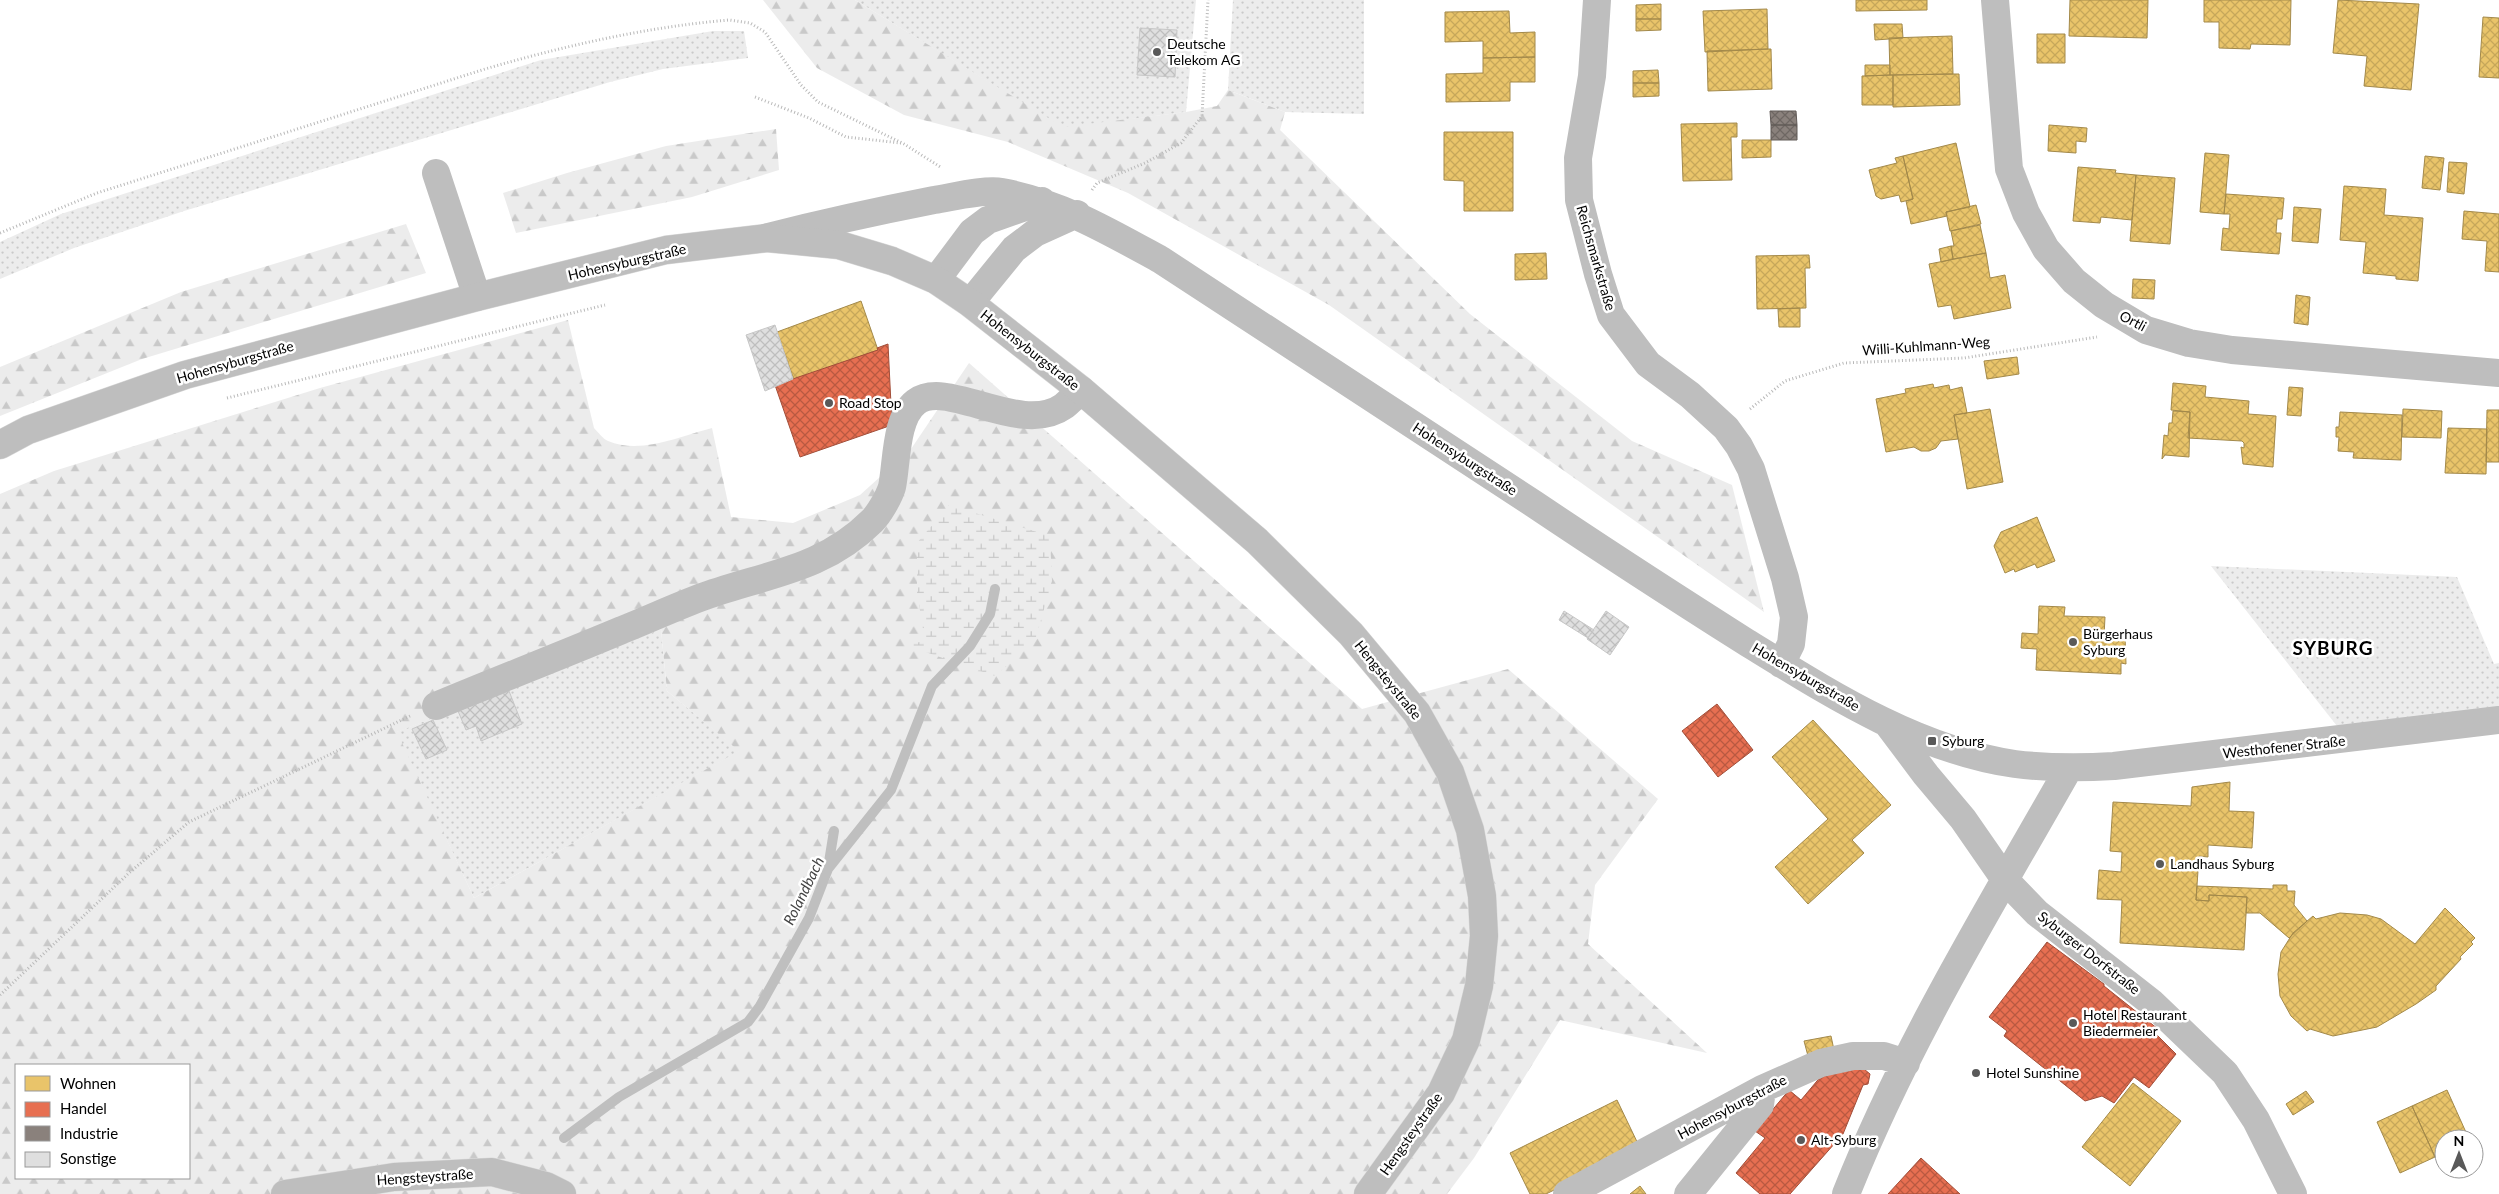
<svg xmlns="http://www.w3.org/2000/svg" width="2499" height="1194" font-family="Lato,sans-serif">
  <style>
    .grass { fill: url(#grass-dots) }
    .forest { fill: url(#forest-firs); fill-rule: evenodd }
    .wetland { fill: url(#wetland-marsh) }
    .homes { fill: url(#homes-cross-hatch); stroke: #a3894a }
    .shops { fill: url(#shops-cross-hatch); stroke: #a24e39 }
    .industry { fill: url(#industry-cross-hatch); stroke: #615a57 }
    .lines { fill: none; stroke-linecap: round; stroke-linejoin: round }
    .stream { stroke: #bfbfbf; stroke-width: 10 }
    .building { fill: url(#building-cross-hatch); stroke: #c7c7c7 }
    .major-casing { stroke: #dbdbdb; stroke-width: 29 }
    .path { stroke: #b9b9b9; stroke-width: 3; stroke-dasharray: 1 2.5; stroke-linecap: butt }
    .minor { stroke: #bebebe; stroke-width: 28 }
    .major { stroke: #bebebe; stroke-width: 28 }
    .poi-dot { fill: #595959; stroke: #fff; stroke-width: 2 }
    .labels { text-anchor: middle; stroke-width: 5; stroke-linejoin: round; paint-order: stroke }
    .poi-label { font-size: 14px; fill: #000; stroke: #fff; text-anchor: start }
    .street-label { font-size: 14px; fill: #000; stroke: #fff }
    .water-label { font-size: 15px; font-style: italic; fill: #444; stroke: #fff }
    .district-label { font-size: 19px; font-weight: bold; letter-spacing: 1px; fill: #000; stroke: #fff }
  </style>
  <defs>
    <pattern id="grass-dots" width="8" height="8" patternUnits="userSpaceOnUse" patternTransform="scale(1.25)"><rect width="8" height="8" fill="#ececec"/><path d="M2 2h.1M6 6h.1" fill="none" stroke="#c9c9c9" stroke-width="1.8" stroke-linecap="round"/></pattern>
    <pattern id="forest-firs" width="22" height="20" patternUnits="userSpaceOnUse" patternTransform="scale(1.25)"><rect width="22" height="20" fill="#ececec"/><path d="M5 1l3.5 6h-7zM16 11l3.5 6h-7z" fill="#c9c9c9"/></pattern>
    <pattern id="wetland-marsh" width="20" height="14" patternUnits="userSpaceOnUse" patternTransform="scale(1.25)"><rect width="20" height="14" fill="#ececec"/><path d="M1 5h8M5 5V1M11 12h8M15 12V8" fill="none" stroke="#c9c9c9"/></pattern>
    <pattern id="homes-cross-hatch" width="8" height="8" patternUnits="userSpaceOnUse" patternTransform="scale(1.25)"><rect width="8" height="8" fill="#e9c46a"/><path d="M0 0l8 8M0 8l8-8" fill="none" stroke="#c6a75a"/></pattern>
    <pattern id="shops-cross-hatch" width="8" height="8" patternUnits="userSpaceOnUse" patternTransform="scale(1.25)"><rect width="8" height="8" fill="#e76f51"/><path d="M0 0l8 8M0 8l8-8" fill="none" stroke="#b95941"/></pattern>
    <pattern id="industry-cross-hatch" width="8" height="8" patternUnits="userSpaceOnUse" patternTransform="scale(1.25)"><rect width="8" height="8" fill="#8a817c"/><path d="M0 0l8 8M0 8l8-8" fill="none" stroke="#6e6763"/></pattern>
    <pattern id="building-cross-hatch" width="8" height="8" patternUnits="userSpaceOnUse" patternTransform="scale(1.25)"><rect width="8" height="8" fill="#dfdfdf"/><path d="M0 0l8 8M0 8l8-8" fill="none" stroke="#bebebe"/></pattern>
  </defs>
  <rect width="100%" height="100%" fill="#fff"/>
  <path class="grass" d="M855 0H1196L1186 112 1063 128Z
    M1233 0H1364V114L1285 112 1228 90Z
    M713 31H744L748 58 663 69 610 82 184 211 74 248 0 279V242L61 214 541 60Z
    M2211 566 2457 577 2494 664 2499 663V720L2348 740Z
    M661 629 667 691 740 751 474 898 396 732Z"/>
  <path class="forest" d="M763 0H855L1063 127 1186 112 1217 106 1228 90 1285 112 1280 130 1470 314 1632 441 1732 485 1764 612 1329 305 1128 193 1008 142 904 115 817 68Z
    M776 129 779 170 692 197 516 233 503 193 567 173 666 146Z
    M406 224 426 273 142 359 0 416V367L181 292Z
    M568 320 594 428C598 432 603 439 608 441 640 455 681 436 712 428L731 517 793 523 860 495 911 449 969 363 1362 709 1508 669 1658 799 1595 885 1588 944 1707 1053 1560 1020 1474 1158 1447 1194H0V494L54 471 320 388ZM661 629 667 691 739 751 474 898 397 732ZM16 1065H189V1178H16Z"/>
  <path class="wetland" d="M949 505 1050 536 1052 581 1035 641 995 676 905 645 925 641 917 592V543Z"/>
  <path class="homes" d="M1856 0H1927V10L1856 11Z
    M2070 0H2148L2147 38 2069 36Z
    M2204 0H2291L2290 45 2251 44 2250 49 2219 48V22H2204Z
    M2338 0 2419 4 2411 90 2364 86 2367 56 2333 53Z
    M1661 4V19H1636V5Z
    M1767 9 1768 49 1705 52 1703 11Z
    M1509 11 1510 33 1535 32V57L1483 58V41L1445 42V12Z
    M2483 17 2499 18V78L2479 77Z
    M1636 19H1661V30L1636 31Z
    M1874 24H1902L1903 38 1875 40Z
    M2037 34H2065V63H2037Z
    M1952 36 1953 74 1890 75 1889 38Z
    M1768 49H1771L1772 89 1708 91 1707 51Z
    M1535 57V82H1510V101L1446 102V74L1483 73V58Z
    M1865 65H1890V75L1865 76Z
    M1658 70 1659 83H1633V71Z
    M1953 74H1959L1960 105 1893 107V75Z
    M1893 75V105H1862V76Z
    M1633 83H1659V96L1633 97Z
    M1737 123V137H1731L1732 180 1683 181 1681 124Z
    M2049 125 2087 128 2086 142 2076 141V153L2048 151Z
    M1444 132H1513V211H1464V181L1444 180Z
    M1742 140H1771V157L1742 158Z
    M1956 143 1970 207 1946 212 1947 216 1911 224 1906 201 1913 199 1903 156Z
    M2205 153 2229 155 2224 214 2200 212Z
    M1903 156 1913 199 1901 202 1899 195 1881 199 1876 196 1869 170 1897 163 1895 158Z
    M2425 156 2444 158 2440 190 2422 188Z
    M2449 162 2467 163 2464 194 2447 192Z
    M2078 167 2116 170 2115 173 2136 175 2132 220 2101 217 2100 223 2073 221Z
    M2136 175 2175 178 2170 244 2130 241Z
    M2344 186 2386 189 2384 215 2423 218 2418 281 2396 279V276L2363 273 2366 242 2340 240Z
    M2226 194 2284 198 2282 219H2277L2276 233H2281L2279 254 2221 250 2223 228 2229 229 2230 214H2224Z
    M1976 205 1981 224 1950 231 1946 212Z
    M2294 207 2321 209 2318 243 2292 241Z
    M2464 211 2499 214V272L2485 271 2487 241 2462 239Z
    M1980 225 1986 253 1953 259 1951 246H1954L1951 231Z
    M1951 246 1953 259 1941 262 1939 249Z
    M1546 253 1547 279 1515 280V254Z
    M1986 253 1990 278 2005 275 2011 308 1954 319 1951 305 1938 307 1929 264Z
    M1809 255 1810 268H1805L1806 308 1757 309 1756 256Z
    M2133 279 2155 280 2154 299 2132 298Z
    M2296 295 2310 297 2308 325 2294 323Z
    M861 301 878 350 794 380 777 332Z
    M1800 308V327H1779L1778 309Z
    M2017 357 2019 374 1987 379 1984 361Z
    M2173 383 2206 386 2205 397 2249 401 2248 414 2276 416 2273 467 2243 464 2241 447 2244 448V443L2242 441 2188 438 2190 412 2171 410Z
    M1933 384 1934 388 1949 385 1950 390 1962 387 1967 413 1954 415 1958 439 1941 441 1936 448 1929 451H1921L1914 447 1886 452 1876 399 1906 393 1905 389Z
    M2289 387 2303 388 2301 416 2287 415Z
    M1990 409 2003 482 1967 489 1954 415Z
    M2403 409 2442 411 2441 438 2402 437Z
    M2487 410H2499V462H2486Z
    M2173 411 2190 412 2189 457 2165 455 2162 459 2164 435 2168 436 2169 423H2172Z
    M2340 412 2402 415 2401 460 2353 458 2354 452 2338 451 2339 437H2336V427H2339Z
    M2448 428 2487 429 2486 474 2445 473Z
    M2037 517 2055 561 2037 568 2035 564 2015 572 2014 569 2005 573 1994 546 2001 532Z
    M2039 606 2065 607 2064 616 2105 617 2104 636H2125L2126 664 2121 663V674L2036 670 2037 649 2021 648 2022 633 2038 634Z
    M1813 720 1891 805 1852 840 1864 853 1808 904 1775 867 1828 819 1772 757Z
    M2230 782 2229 811 2254 812 2252 848 2208 845V857L2199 856 2196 900 2209 901V895L2247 897 2244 950 2120 943 2122 900 2097 899 2099 870 2121 872 2122 852 2110 851 2113 802 2191 806 2192 787Z
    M2273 885H2287V891H2295L2294 905 2307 921 2289 938 2260 913H2246L2247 897 2209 895V901L2196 900 2197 886 2273 889Z
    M2445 908 2475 938 2471 942 2473 944 2460 957 2461 959 2436 986V990L2416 1004 2377 1027 2333 1036 2310 1029 2307 1031 2291 1016 2280 996 2278 974 2281 952 2293 933 2313 916 2316 919 2340 913 2367 915 2381 919 2415 944Z
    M1831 1036 1834 1050 1808 1056 1804 1041Z
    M2133 1083 2181 1121 2130 1186 2082 1147Z
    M2447 1090 2469 1139H2444V1153L2435 1157 2412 1106Z
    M2306 1091 2314 1102 2293 1115 2286 1104Z
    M1617 1100 1640 1148 1546 1194H1530L1510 1153Z
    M2412 1106 2435 1157 2400 1173 2377 1122Z
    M1640 1186 1646 1194H1630Z"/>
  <path class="shops" d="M888 344 892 425 800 457 775 385 878 350 877 348Z
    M1717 704 1753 750 1718 777 1682 731Z
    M2047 942 2104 984V986L2158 1029 2155 1033 2176 1054 2149 1088 2134 1077 2114 1103 2102 1096 2085 1101 2004 1036 2007 1031 1989 1017Z
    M1856 1069H1864L1870 1074 1868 1084 1863 1085 1843 1134 1790 1194H1760L1736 1173 1765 1138 1755 1131 1789 1090 1801 1100 1822 1075Z
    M1921 1158 1960 1194H1888Z"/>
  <path class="industry" d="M1770 111H1796L1797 125H1771Z
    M1771 125H1797V140H1771Z"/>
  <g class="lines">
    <path class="stream" d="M828 868 834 831
      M564 1138 619 1097 748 1022 760 1006 809 918 828 869 891 790 932 686 970 646 990 614 995 589"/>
  </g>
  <path class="building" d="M1140 28 1177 30 1175 77 1137 75Z
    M775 325 793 379 765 391 746 335Z
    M1564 611 1594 630 1588 638 1559 620Z
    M1606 611 1629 627 1610 655 1587 639Z
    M509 691 522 724 481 741 476 726 466 730 458 711Z
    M433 720 447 750 426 759 412 729Z"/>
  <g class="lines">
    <defs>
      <path id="major" d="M0 445 28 430 185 375 477 297 666 250 767 238 839 245 892 261 936 280 970 303 1081 390 1257 541 1351 634 1417 713 1450 772 1470 830 1482 896 1484 936 1479 986 1466 1040 1441 1093 1368 1194
        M285 1194 394 1177 492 1172 546 1186 562 1194"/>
    </defs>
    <use href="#major" class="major-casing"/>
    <path class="path" d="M755 97 809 118 846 137 901 143
      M1092 190 1097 183 1145 163 1181 143 1202 116 1208 0
      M0 233 97 193 485 69C564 46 646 27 729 20L750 23 765 32 801 85 818 102 904 144 942 168
      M227 398 605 305
      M1750 409 1785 381 1844 363 1964 358 2097 337
      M0 995 129 873 189 822 410 716"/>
    <path class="minor" d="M1597 0 1592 76 1578 158 1579 200 1598 274 1611 315 1648 364 1690 395 1726 428 1739 446 1751 469 1785 578 1794 617 1791 644 1781 664
      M1995 0 2009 169 2026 213 2046 249 2074 281 2104 305 2146 330 2189 343 2232 350 2499 373
      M436 173 477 297
      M768 237C823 223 878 211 934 200 953 197 984 189 1002 192 1061 203 1110 232 1161 260 1286 341 1410 423 1534 504 1604 551 1675 597 1746 642 1829 693 1917 750 2015 764 2048 768 2081 768 2114 766L2499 720
      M936 280 972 232 988 220 1042 201
      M970 303 1014 249 1035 233 1077 214
      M436 706C498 680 560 656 622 630 650 619 677 606 705 596 766 574 823 570 872 521 879 514 889 497 892 487 897 463 895 418 916 402 947 378 1021 437 1064 406 1070 401 1076 395 1081 390
      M1887 723 1926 775 1963 819 2006 881 2037 913 2152 1003 2225 1073 2256 1120 2293 1194
      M1567 1194 1762 1089 1821 1063 1853 1056H1884L1906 1063
      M1688 1194 1760 1105 1762 1089
      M1846 1194C1905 1045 1990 907 2069 768"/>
    <use href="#major" class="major"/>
  </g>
  <g class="poi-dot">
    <circle cx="1157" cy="52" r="5"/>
    <circle cx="829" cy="403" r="5"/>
    <circle cx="2073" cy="642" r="5"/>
    <rect x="1927" y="736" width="10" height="10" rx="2.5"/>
    <circle cx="2160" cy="864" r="5"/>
    <circle cx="2073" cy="1023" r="5"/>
    <circle cx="1976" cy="1073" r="5"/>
    <circle cx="1801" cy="1140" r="5"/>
  </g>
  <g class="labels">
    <g class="poi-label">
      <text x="1167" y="49">Deutsche<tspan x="1167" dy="16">Telekom AG</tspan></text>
      <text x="839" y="408">Road Stop</text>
      <text x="2083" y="639">Bürgerhaus<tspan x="2083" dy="16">Syburg</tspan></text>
      <text x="1942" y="746">Syburg</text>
      <text x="2170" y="869">Landhaus Syburg</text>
      <text x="2083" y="1020">Hotel Restaurant<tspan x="2083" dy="16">Biedermeier</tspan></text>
      <text x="1986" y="1078">Hotel Sunshine</text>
      <text x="1811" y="1145">Alt-Syburg</text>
    </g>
    <g class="street-label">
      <text transform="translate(1596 258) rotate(74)" y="5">Reichsmarkstraße</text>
      <text transform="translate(627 262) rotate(-13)" y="5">Hohensyburgstraße</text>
      <text transform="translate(2133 321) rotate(28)" y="5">Ortli</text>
      <text transform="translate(1926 346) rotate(-4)" y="5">Willi-Kuhlmann-Weg</text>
      <text transform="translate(1030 350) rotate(38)" y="5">Hohensyburgstraße</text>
      <text transform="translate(235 362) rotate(-16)" y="5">Hohensyburgstraße</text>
      <text transform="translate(1465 459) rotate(33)" y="5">Hohensyburgstraße</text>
      <text transform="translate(1806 677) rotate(30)" y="5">Hohensyburgstraße</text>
      <text transform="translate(1388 680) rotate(51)" y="5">Hengsteystraße</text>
      <text transform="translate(2284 747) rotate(-6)" y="5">Westhofener Straße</text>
      <text transform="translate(2089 953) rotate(38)" y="5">Syburger Dorfstraße</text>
      <text transform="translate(1732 1107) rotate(-28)" y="5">Hohensyburgstraße</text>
      <text transform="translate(1411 1134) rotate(-55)" y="5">Hengsteystraße</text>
      <text transform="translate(425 1177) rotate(-4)" y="5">Hengsteystraße</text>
    </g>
    <g class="water-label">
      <text transform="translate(804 891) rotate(-64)" y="5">Rolandbach</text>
    </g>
    <g class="district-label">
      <text x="2333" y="655">SYBURG</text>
    </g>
  </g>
  <rect x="15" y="1064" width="175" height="115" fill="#ffffff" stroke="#999999"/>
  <rect x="25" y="1076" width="25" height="15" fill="#e9c46a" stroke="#999999"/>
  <text x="60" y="1089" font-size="15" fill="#000000">Wohnen</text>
  <rect x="25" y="1102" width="25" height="15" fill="#e76f51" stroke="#999999"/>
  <text x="60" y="1114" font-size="15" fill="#000000">Handel</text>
  <rect x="25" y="1126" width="25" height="15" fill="#8a817c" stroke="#999999"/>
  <text x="60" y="1139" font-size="15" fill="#000000">Industrie</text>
  <rect x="25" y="1152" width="25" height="15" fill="#dfdfdf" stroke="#999999"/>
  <text x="60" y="1164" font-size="15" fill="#000000">Sonstige</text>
  <g transform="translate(2459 1154)"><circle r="24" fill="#ffffff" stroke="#999999"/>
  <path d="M0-4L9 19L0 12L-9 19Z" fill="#595959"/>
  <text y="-8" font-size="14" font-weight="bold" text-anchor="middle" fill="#000000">N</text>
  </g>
</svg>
